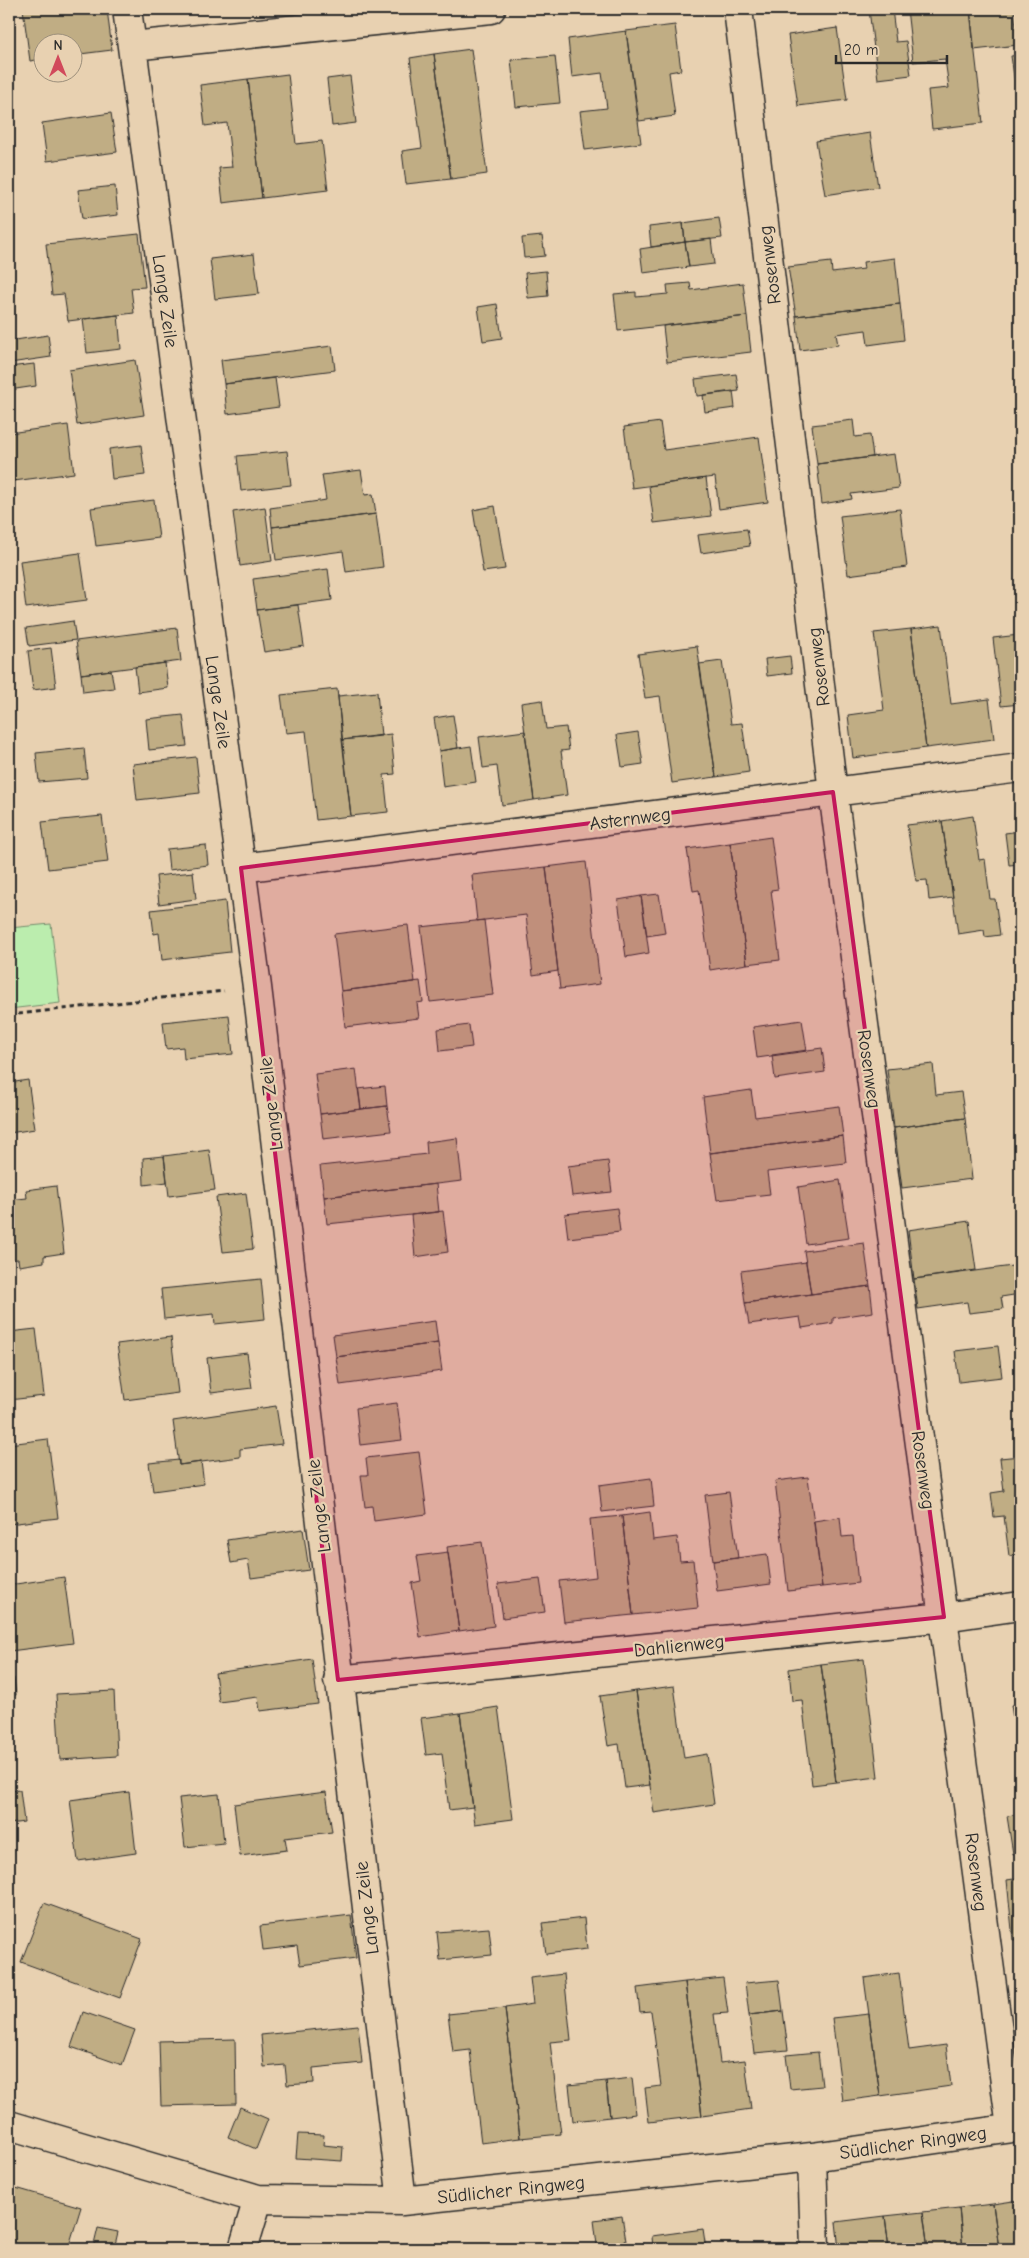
<svg xmlns="http://www.w3.org/2000/svg" width="1029" height="2258" font-family="'Comic Neue',sans-serif">
  <style>
    .green { fill: #bbedae; stroke: #738c6c }
    .building { fill: #c0ad84; stroke: #2b2b2b }
    .lines { fill: none; stroke-linecap: round; stroke-linejoin: round }
    .minor-casing { stroke: #2b2b2b; stroke-width: 31 }
    .path { stroke: #2b2b2b; stroke-width: 3; stroke-dasharray: 5 4; stroke-linecap: butt }
    .minor { stroke: #e8d1b1; stroke-width: 28 }
    .marked { fill: #c2185b; fill-opacity: 0.2; stroke: #c2185b; stroke-width: 4; stroke-linejoin: round }
    .labels { text-anchor: middle; stroke-width: 4.5; stroke-linejoin: round; paint-order: stroke }
    .street-label { font-size: 19px; fill: #2b2b2b; stroke: #e8d1b1 }
  </style>
  <rect width="100%" height="100%" fill="#e8d1b1"/>
  <filter id="ink" filterUnits="userSpaceOnUse"><feTurbulence type="fractalNoise" baseFrequency=".02" numOctaves="2"/><feDisplacementMap in="SourceGraphic" scale="10" xChannelSelector="R" yChannelSelector="G"/><feConvolveMatrix kernelMatrix="1 2 1 2 8 2 1 2 1" color-interpolation-filters="sRGB"/></filter>
  <g filter="url(#ink)">
    <path class="green" d="M51 924 60 1003 9 1009V928Z"/>
    <path class="building" d="M23 9H107L112 50 72 55V42H42V59L30 61Z
      M892 9 896 42 906 41 911 75 878 79 869 10Z
      M907 9H970L983 123 932 129 928 90 949 88 945 59 913 62Z
      M970 9H1014L1018 45 974 50Z
      M675 25 681 70 669 72 675 116 639 121 626 31Z
      M837 28 847 100 798 106 788 35Z
      M626 31 641 143 585 150 580 111 607 108 602 73 572 77 568 39Z
      M471 49 487 174 451 179 434 54Z
      M434 54 451 179 406 184 402 151 422 148 410 58Z
      M1020 55V97H1017L1011 56Z
      M555 56 560 103 516 107 511 60Z
      M288 74 296 144 322 141 328 190 262 198 248 79Z
      M350 76 356 123 332 126 327 79Z
      M248 79 262 198 223 203 219 168 232 167 227 123 205 126 200 85Z
      M111 113 117 152 47 161 42 123Z
      M870 133 878 187 825 195 816 141Z
      M115 186 118 215 82 219 78 190Z
      M719 218 722 238 685 242 683 223Z
      M683 223 685 242 651 247 649 227Z
      M139 234 145 287 131 288 134 313 68 321 64 294 52 295 46 244Z
      M542 236 545 256 524 258 522 238Z
      M711 239 714 264 689 267 685 242Z
      M685 242 689 267 643 273 640 249Z
      M254 254 259 294 215 299 210 259Z
      M895 258 900 304 796 316 788 267 831 262 832 273 864 269 863 262Z
      M546 271 548 296 528 298 525 273Z
      M690 283 691 290 743 283 747 316 618 331 614 294 636 292V297L668 294 667 285Z
      M497 304 502 338 483 341 478 307Z
      M900 304 904 340 868 345 866 330 836 334 838 345 800 350 796 316Z
      M118 315 121 349 87 353 83 319Z
      M747 316 751 352 667 362 663 326Z
      M48 335 51 357 10 363 9 341Z
      M332 346 335 370 224 384 221 360Z
      M135 360 144 415 77 425 69 370Z
      M34 364 36 386 9 390V367Z
      M736 374 739 391 697 396 695 379Z
      M275 378 279 407 227 414 224 384Z
      M733 391 735 408 705 412 703 395Z
      M853 420 855 437 870 435 873 457 817 464 812 425Z
      M660 422 664 450 759 437 768 502 719 509 715 477 632 488 624 427Z
      M68 425 74 473 14 481 9 433Z
      M141 445 145 475 112 479 109 449Z
      M287 451 291 485 241 491 237 456Z
      M894 454 899 488 851 494 852 499 822 504 817 464Z
      M361 470 365 495 373 494 376 514 272 527 270 508 326 500 322 475Z
      M706 478 711 516 654 523 649 486Z
      M154 500 159 538 96 546 91 508Z
      M495 506 505 569 483 572 473 510Z
      M265 507 272 561 240 566 233 512Z
      M900 509 907 567 848 575 840 516Z
      M376 514 383 567 346 572 343 551 276 560 272 527Z
      M747 529 750 546 701 553 698 535Z
      M80 553 87 600 26 608 20 561Z
      M328 569 332 600 257 610 253 579Z
      M298 605 304 646 264 652 257 610Z
      M73 621 76 640 29 646 26 628Z
      M941 625 951 704 989 699 994 739 926 748 911 629Z
      M177 628 181 661 81 674 76 641Z
      M911 629 926 748 853 758 848 715 884 710 874 633Z
      M1019 635 1020 704 1001 706 993 638Z
      M697 646 716 777 672 783 660 696 645 698 638 654Z
      M51 648 56 687 33 690 28 651Z
      M790 656 792 673 767 676 765 659Z
      M722 661 731 724 742 723 749 772 716 777 699 664Z
      M165 663 168 688 138 692 135 667Z
      M111 670 114 688 83 692 81 674Z
      M337 689 351 816 316 820 306 731 286 733 281 695Z
      M377 692 381 736 342 740 338 696Z
      M542 700 546 729 566 727 569 750 561 751 567 795 534 800 521 703Z
      M183 715 187 746 149 750 146 719Z
      M453 715 458 748 439 751 434 718Z
      M525 731 534 800 502 805 497 766 483 768 479 737Z
      M638 732 643 764 622 767 617 735Z
      M391 734 395 774 384 775 388 812 351 816 342 740Z
      M471 746 476 782 443 787 439 751Z
      M84 748 87 778 39 782 36 753Z
      M196 757 200 793 137 800 133 764Z
      M102 816 108 862 48 869 42 822Z
      M973 816 979 860 985 859 990 899H995L1000 935 985 937 984 930 958 934 942 821Z
      M942 821 953 897 929 900 927 880 916 881 907 825Z
      M1020 831V864L1009 865 1005 833Z
      M771 837 778 889 771 890 780 960 747 964 730 843Z
      M730 843 747 964 710 970 699 890 693 891 687 849Z
      M206 845 208 865 169 870 167 849Z
      M586 862 600 984 560 989 546 867Z
      M546 867 558 971 533 975 526 915 477 921 472 875Z
      M193 872 196 899 159 904 156 876Z
      M659 894 665 933 647 936 641 896Z
      M641 896 649 953 626 957 618 900Z
      M225 901 230 952 162 960 159 933 154 934 151 910Z
      M484 920 493 995 430 1002 421 927Z
      M408 925 415 982 341 991 334 934Z
      M420 981 423 1002 417 1003 419 1018 345 1027 341 991Z
      M229 1015 233 1054 184 1059 183 1047 166 1049 163 1022Z
      M802 1020 807 1051 757 1058 753 1027Z
      M469 1025 472 1047 440 1051 438 1029Z
      M822 1048 825 1072 775 1079 772 1055Z
      M933 1064 936 1095 961 1092 965 1118 894 1128 887 1069Z
      M356 1069 361 1109 320 1114 315 1074Z
      M28 1080 35 1129 9 1133V1083Z
      M385 1086 387 1106 361 1109 358 1089Z
      M751 1090 755 1117 839 1106 843 1136 710 1153 703 1097Z
      M387 1106 391 1131 323 1139 320 1114Z
      M965 1118 972 1179 902 1188 894 1128Z
      M843 1136 846 1163 767 1172 770 1194 717 1200 710 1153Z
      M457 1138 462 1181 324 1197 320 1166 427 1154 426 1142Z
      M209 1150 215 1190 169 1196 164 1156Z
      M164 1156 167 1182 144 1185 143 1158Z
      M608 1161 612 1192 572 1196 568 1166Z
      M840 1180 849 1238 806 1244 798 1187Z
      M436 1184 439 1212 327 1224 324 1197Z
      M56 1186 64 1253 44 1256V1262L19 1266 18 1259 9 1260V1200L27 1198 26 1190Z
      M246 1193 253 1249 223 1252 216 1197Z
      M617 1208 620 1232 568 1238 565 1214Z
      M443 1211 448 1252 415 1257 411 1215Z
      M969 1221 976 1270 914 1279 908 1230Z
      M864 1243 870 1286 811 1294 804 1251Z
      M806 1262 811 1294 745 1303 741 1271Z
      M1020 1265V1294L1001 1297 1003 1309 969 1313 967 1302 918 1309 914 1279Z
      M261 1279 265 1319 215 1324 214 1314 164 1319 161 1289Z
      M870 1286 873 1312 833 1318V1323L802 1328 800 1317 749 1324 745 1303Z
      M435 1321 438 1343 336 1357 333 1335Z
      M36 1329 44 1396 9 1400V1332Z
      M171 1337 178 1393 125 1400 117 1344Z
      M438 1343 442 1371 340 1385 336 1357Z
      M998 1346 1002 1377 959 1382 955 1351Z
      M247 1353 252 1388 211 1393 207 1358Z
      M397 1403 402 1440 360 1445 356 1408Z
      M276 1406 282 1444 240 1449V1457L179 1465 173 1421Z
      M48 1439 58 1518 9 1524V1444Z
      M419 1452 427 1514 374 1521 372 1506 365 1507 361 1475H368L366 1458Z
      M1020 1456V1555L1009 1556 1004 1516 994 1517 991 1493 1004 1491 1000 1458Z
      M179 1460V1465L201 1462 204 1484 153 1491 149 1463Z
      M808 1477 822 1587 788 1591 775 1481Z
      M651 1478 654 1506 602 1512 599 1485Z
      M729 1492 738 1558 713 1561 705 1495Z
      M650 1512 653 1540 677 1537 680 1561 693 1560 698 1608 633 1615 622 1516Z
      M622 1516 633 1615 564 1622 559 1581 596 1577 590 1519Z
      M840 1517 842 1537 853 1536 858 1583 822 1587 814 1521Z
      M303 1529 309 1570 251 1578 248 1560 231 1563 227 1540Z
      M482 1542 494 1626 459 1631 447 1547Z
      M448 1552 459 1631 420 1637 412 1583 421 1581 417 1556Z
      M767 1554 771 1584 717 1591 713 1561Z
      M64 1577 73 1643 10 1651 9 1585Z
      M540 1579 545 1612 503 1618 498 1584Z
      M312 1659 318 1704 260 1711 258 1697 219 1702 215 1673Z
      M864 1659 878 1777 836 1782 821 1664Z
      M821 1664 836 1782 812 1785 802 1700 792 1701 789 1669Z
      M14 1678 16 1695 9 1696V1679Z
      M674 1686 684 1758 707 1754 714 1804 654 1813 636 1691Z
      M114 1691 117 1756 60 1760 56 1694Z
      M636 1691 650 1785 625 1788 619 1744 608 1746 600 1696Z
      M1020 1703V1758H1019L1011 1705Z
      M498 1707 513 1819 475 1824 460 1713Z
      M460 1713 473 1807 449 1810 442 1753 426 1755 421 1718Z
      M20 1790 24 1822 9 1824V1791Z
      M129 1792 136 1853 78 1861 70 1800Z
      M326 1792 332 1832 285 1838 287 1850 240 1856 234 1804Z
      M219 1794 224 1843 185 1847 179 1798Z
      M1020 1814V1853L1013 1854 1007 1816Z
      M1020 1878V1939L1013 1940 1007 1880Z
      M44 1903 142 1939 120 1998 21 1962Z
      M351 1915 356 1958 300 1965 297 1946 263 1950 260 1926Z
      M584 1918 587 1949 546 1954 542 1923Z
      M489 1928 492 1955 440 1960 437 1932Z
      M899 1973 909 2050 946 2045 951 2086 880 2096 864 1978Z
      M564 1974 571 2040 550 2042 561 2134 520 2138 505 2008 533 2004 530 1978Z
      M723 1978 728 2013 714 2014 720 2063 745 2060 751 2109 702 2116 685 1982Z
      M779 1980 783 2011 749 2015 745 1983Z
      M685 1982 702 2116 649 2122 645 2088 661 2086 651 2011 640 2012 637 1988Z
      M505 2008 520 2138 481 2143 470 2050 453 2052 448 2014Z
      M783 2011 788 2050 754 2053 749 2015Z
      M83 2012 135 2030 122 2065 71 2047Z
      M869 2014 880 2096 843 2101 832 2018Z
      M358 2025 362 2063 313 2068 314 2083 287 2085 285 2065 264 2067 261 2035Z
      M235 2039 236 2104 161 2106 159 2041Z
      M818 2052 822 2086 790 2089 786 2055Z
      M632 2078 636 2114 610 2117 606 2081Z
      M606 2081 610 2117 573 2121 569 2085Z
      M240 2107 268 2119 256 2149 228 2137Z
      M298 2134 324 2135 323 2145 343 2147 342 2161 296 2158Z
      M9 2186 81 2207 68 2249 9 2248Z
      M1020 2200V2249H999L993 2204Z
      M993 2204 999 2249H963L959 2208Z
      M959 2208 963 2249H928L923 2212Z
      M923 2212 928 2249H889L885 2216Z
      M622 2216 626 2241 597 2245 594 2220Z
      M885 2216 889 2249H839L836 2222Z
      M98 2228 118 2232 114 2249H93Z
      M703 2229 706 2249H653L652 2236Z"/>
    <g class="lines">
      <defs>
        <path id="minor" d="M127 9 257 987 402 2201
          M738 9 833 792 1011 2128
          M132 46 491 9
          M241 868 1020 768
          M338 1680 944 1617 1020 1606
          M9 2125 258 2199 402 2201 812 2157 1020 2127
          M812 2157 815 2249
          M243 2249 258 2199"/>
      </defs>
      <use href="#minor" class="minor-casing"/>
      <path class="path" d="M9 1015 224 991"/>
      <use href="#minor" class="minor"/>
    </g>
  </g>
  <path class="marked" d="M833 792 944 1617 338 1680 241 868Z"/>
  <g class="labels">
    <g class="street-label">
      <text transform="translate(769 265) rotate(-97)" y="7">Rosenweg</text>
      <text transform="translate(166 301) rotate(82)" y="7">Lange Zeile</text>
      <text transform="translate(818 667) rotate(-97)" y="7">Rosenweg</text>
      <text transform="translate(219 702) rotate(82)" y="7">Lange Zeile</text>
      <text transform="translate(630 818) rotate(-7)" y="7">Asternweg</text>
      <text transform="translate(870 1069) rotate(82)" y="7">Rosenweg</text>
      <text transform="translate(270 1104) rotate(-97)" y="7">Lange Zeile</text>
      <text transform="translate(924 1470) rotate(82)" y="7">Rosenweg</text>
      <text transform="translate(318 1506) rotate(-97)" y="7">Lange Zeile</text>
      <text transform="translate(679 1645) rotate(-6)" y="7">Dahlienweg</text>
      <text transform="translate(977 1872) rotate(83)" y="7">Rosenweg</text>
      <text transform="translate(366 1908) rotate(-97)" y="7">Lange Zeile</text>
      <text transform="translate(913 2142) rotate(-8)" y="7">Südlicher Ringweg</text>
      <text transform="translate(511 2189) rotate(-6)" y="7">Südlicher Ringweg</text>
    </g>
  </g>
  <rect width="1029" height="2258" fill="none" stroke="#e8d1b1" stroke-width="30"/>
  <rect x="15" y="15" width="999" height="2228" fill="none" stroke="#2b2b2b" stroke-width="2" filter="url(#ink)"/>
  <g transform="translate(58 58)"><circle r="24" fill="#e8d1b1" stroke="#9c8f7b"/>
  <path d="M0-4L9 19L0 12L-9 19Z" fill="#d1495b"/>
  <text y="-8" font-size="14" font-weight="bold" text-anchor="middle" fill="#2b2b2b">N</text>
  </g>
  <path d="M836 55v8h111v-8" fill="none" stroke="#2b2b2b" stroke-width="2.5"/>
  <text x="844" y="55" font-size="15" fill="#2b2b2b" stroke="#e8d1b1" stroke-width="4" paint-order="stroke">20 m</text>
</svg>
